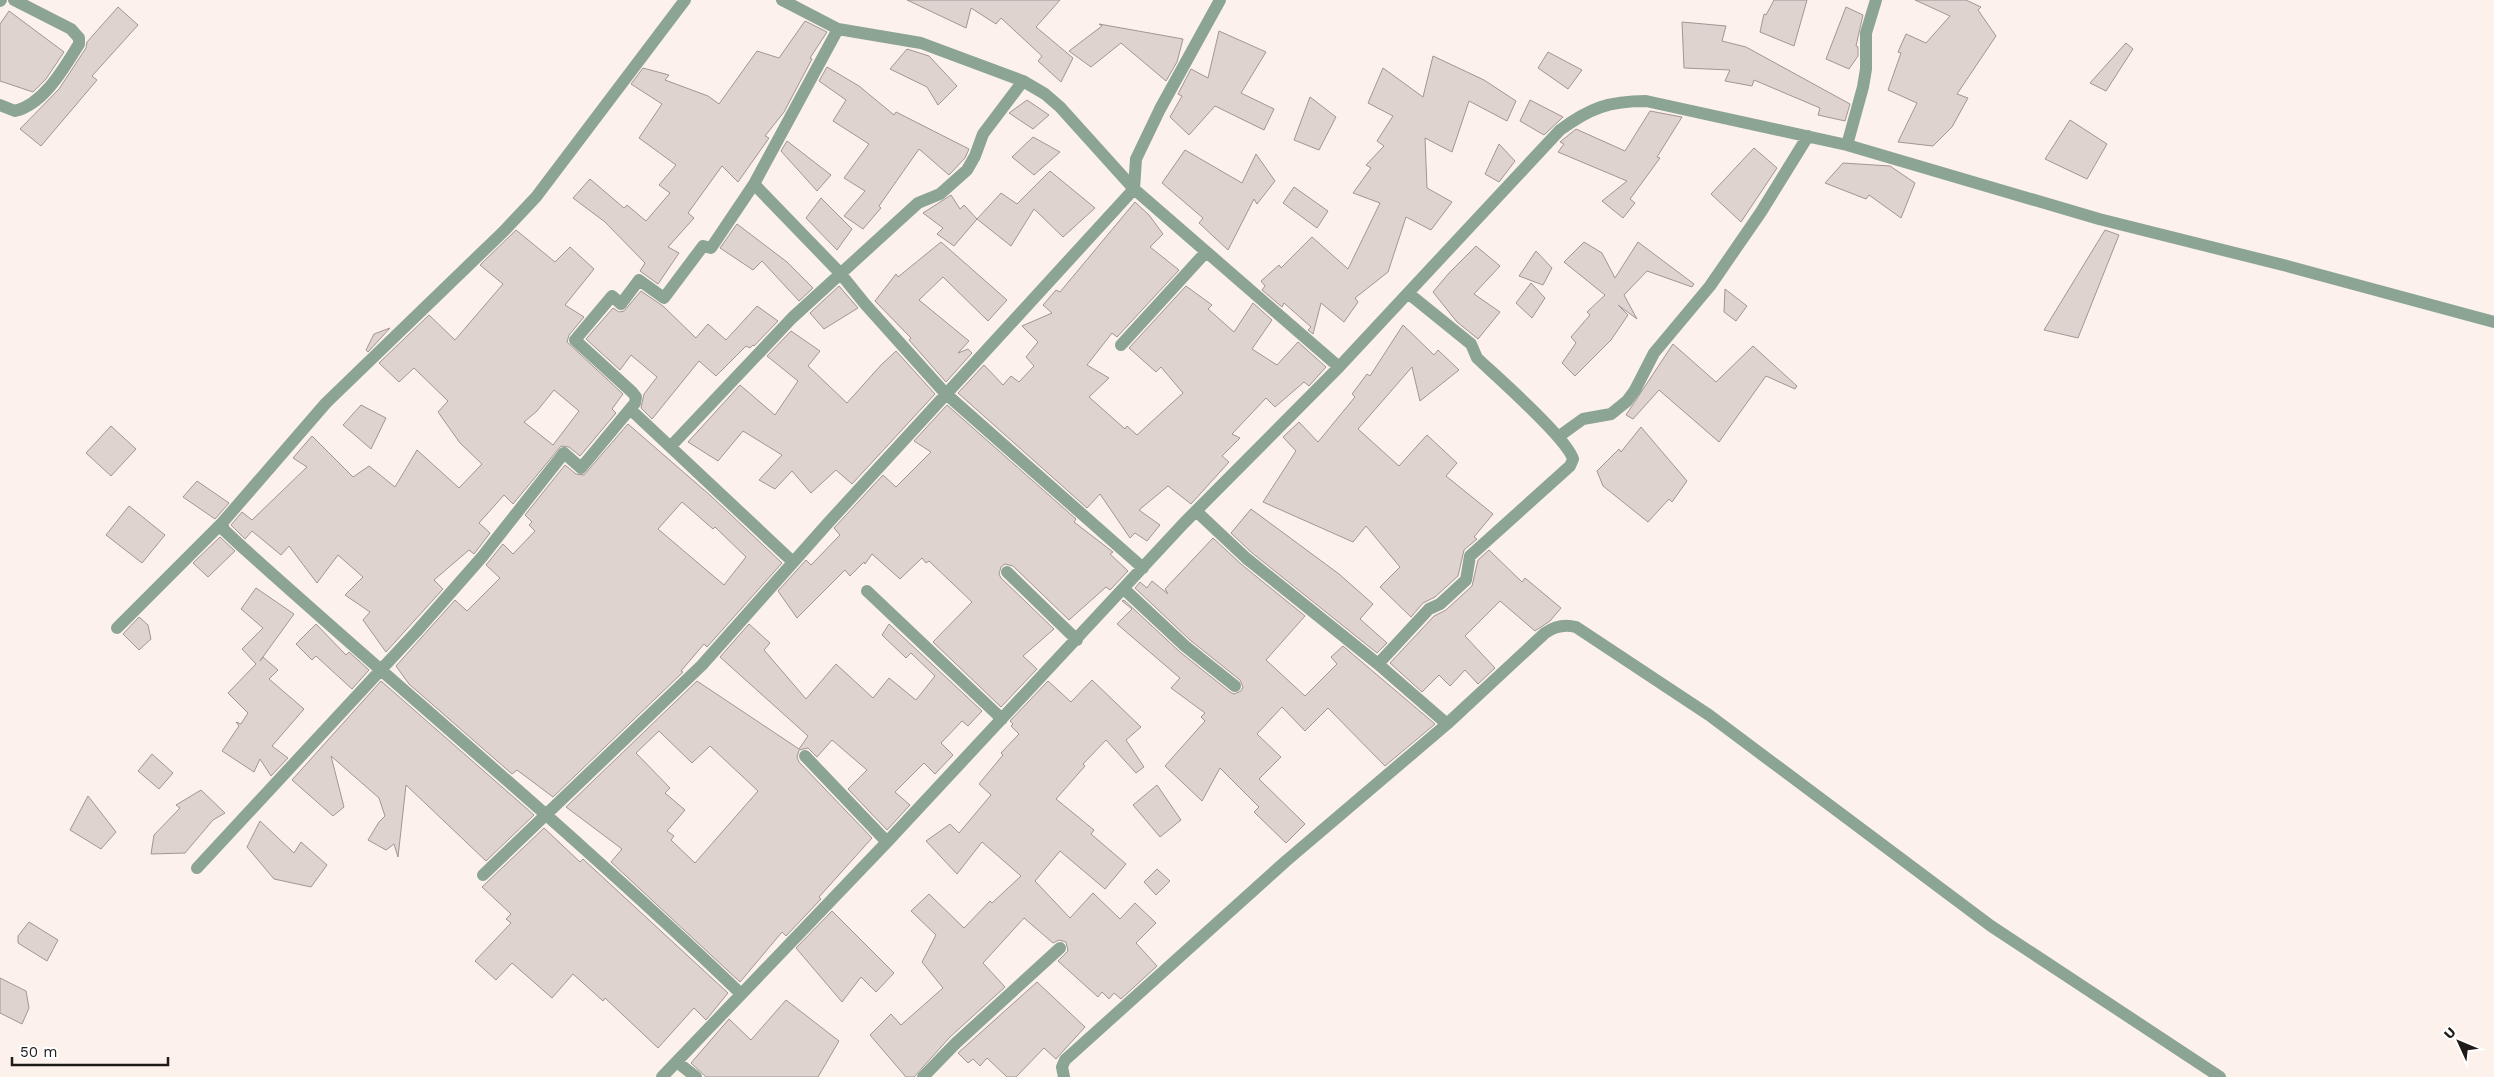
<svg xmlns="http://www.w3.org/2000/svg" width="2494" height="1077" font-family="'Work Sans',sans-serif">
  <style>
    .building { fill: #dfd3d0; stroke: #a29694; fill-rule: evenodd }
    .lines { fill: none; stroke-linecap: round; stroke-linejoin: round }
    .minor { stroke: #8ba493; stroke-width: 12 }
  </style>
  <rect width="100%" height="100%" fill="#fcf1eb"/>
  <path class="building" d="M907 0H1060L1036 27 1073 58 1061 82 1038 61 1042 56 1001 18 996 24 971 8 966 28Z
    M1774 0H1807L1794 46 1760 32 1764 14 1766 15Z
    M1915 0H1966L1981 7 1978 10 1996 36 1957 94 1968 98 1952 127 1933 146 1898 142 1917 103 1888 90 1901 53 1898 52 1906 34 1926 43 1950 16Z
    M118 7 138 25 92 76 97 80 41 146 20 129 59 89 86 48 87 42Z
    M1846 7 1863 15 1856 46 1858 47V56L1849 69 1826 59Z
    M9 11 64 52 46 79 33 92 0 81V24Z
    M805 21 827 32 810 58 812 59 784 112 765 136 769 138 738 182 722 166 688 213 694 218 668 247 679 253 658 284 640 271 645 263 605 222 573 198 590 179 624 208 627 205 646 221 670 193 659 185 676 165 639 138 662 104 631 84 643 68 669 75 665 80 708 96 719 104 757 51 779 58Z
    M1682 22 1726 26 1722 41 1746 47 1850 104 1845 121 1818 115 1820 108 1754 80 1752 86 1725 81 1730 70 1684 68Z
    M1099 24 1183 39 1177 62 1166 81 1121 43 1091 67 1069 51 1102 26Z
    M1219 31 1266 52 1241 93 1274 109 1264 130 1215 106 1189 135 1170 117 1182 96 1178 94 1191 69 1208 78Z
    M2126 43 2133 49 2106 91 2090 83Z
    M907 49 929 56 957 86 938 105 927 87 890 69Z
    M1548 52 1582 70 1568 89 1538 68Z
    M1433 56 1484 80 1516 101 1507 121 1469 101 1452 152 1425 138 1427 188 1452 202 1431 230 1406 217 1388 272 1355 298 1358 302 1344 322 1321 303 1313 334 1308 330 1311 327 1284 303 1282 307 1262 290 1265 286 1261 281 1279 265 1281 268 1312 237 1348 269 1380 203 1353 193 1371 168 1366 165 1384 146 1377 141 1393 116 1368 103 1383 68 1423 97Z
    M827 67 859 86 894 115 896 112 969 149 965 158 949 175 919 149 879 206 881 208 863 229 844 216 865 191 844 178 869 144 833 121 846 100 819 81Z
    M1310 97 1336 117 1319 150 1294 140Z
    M1027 100 1049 115 1033 129 1009 113Z
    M1530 100 1563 117 1544 135 1520 121Z
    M1650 111 1682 117 1657 157 1660 158 1630 199 1635 203 1623 218 1602 201 1627 181 1558 152 1564 144 1560 142 1576 129 1625 151Z
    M2070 120 2107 144 2087 179 2045 159Z
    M1033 137 1060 152 1034 175 1012 157Z
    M787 141 831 175 817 191 781 151Z
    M1499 144 1515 161 1499 182 1485 174Z
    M1754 148 1777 168 1741 222 1711 194Z
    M1185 150 1242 183 1256 154 1275 181 1257 204 1254 199 1228 250 1199 223 1203 218 1162 183Z
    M1843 163 1890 166 1915 183 1901 218 1869 195 1866 199 1825 183Z
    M1050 171 1095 208 1063 237 1034 209 1011 246 977 219 1001 193 1017 204Z
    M1294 187 1328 211 1317 228 1283 203Z
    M951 195 960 209 964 205 977 219 954 246 937 234 943 228 923 213Z
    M821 198 852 229 837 250 806 218Z
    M1135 202 1149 215 1163 234 1150 247 1179 270 1117 337 1112 333 1087 365 1109 378 1089 397 1125 429 1127 426 1137 435 1183 393 1161 367 1156 372 1129 348 1186 286 1212 305 1208 309 1234 332 1253 303 1272 320 1252 349 1277 365 1298 342 1326 367 1309 386 1304 382 1275 407 1266 398 1232 434 1240 438 1222 456 1229 462 1191 504 1168 486 1139 510 1160 525 1147 541 1135 533 1130 538 1100 494 1087 508 958 393 984 365 1003 385 1011 376 1019 382 1034 366 1026 357 1038 342 1022 326 1052 313 1043 305 1056 290 1060 292Z
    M737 224 787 262 813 288 799 301 762 261 753 270 720 248Z
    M516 230 555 262 570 247 594 269 565 305 584 317 569 335 567 342 623 394 612 409 616 413 580 456 569 447 561 446 513 504 504 495 479 523 490 533 474 554 469 550 434 580 443 589 386 652 363 620 370 612 345 595 363 577 338 555 317 583 289 546 281 555 252 531 245 539 231 525 242 512 252 520 307 467 293 458 312 436 353 477 369 466 395 487 417 450 459 488 482 464 460 443 438 412 448 401 414 368 399 382 379 363 429 315 455 340 503 284 480 265ZM554 390 579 411 553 445 524 422 537 411Z
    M2105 230 2119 235 2078 338 2044 330Z
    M941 242 1007 300 988 321 943 277 919 300 969 341 958 353 968 349 972 353 946 382 909 340 911 338 875 301 896 274 898 277Z
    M1584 242 1602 253 1615 278 1638 242 1694 284 1692 287 1647 271 1624 295 1637 319 1618 305 1628 315 1611 340 1575 376 1562 363 1576 343 1571 337 1590 315 1587 312 1605 295 1564 262Z
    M1476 246 1500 266 1474 294 1500 312 1478 339 1457 322 1433 292 1449 273Z
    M1536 251 1552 268 1543 285 1519 276Z
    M1531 283 1545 298 1532 318 1516 303Z
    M839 286 858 308 824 329 810 313Z
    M1725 289 1747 306 1736 321 1724 312Z
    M641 291 663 306 696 338 708 324 726 340 757 306 778 321 754 346 753 345 750 348 746 346 716 376 699 361 652 419 641 408 644 394 657 377 631 355 620 370 586 339 613 308 619 312 624 311Z
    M1403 325 1434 355 1438 350 1459 370 1420 401 1412 367 1358 429 1399 466 1427 435 1457 463 1446 476 1493 514 1474 537 1477 539 1464 550 1458 576 1435 597 1423 603 1411 617 1380 587 1400 567 1366 526 1353 542 1263 502 1296 451 1283 437 1299 422 1318 442 1355 397 1352 394 1367 374 1370 376Z
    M390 328 368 352 366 350 374 334Z
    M791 331 820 351 808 366 847 403 881 365 896 351 935 394 852 484 836 470 811 493 792 471 775 489 759 480 782 455 743 431 718 461 688 442 740 385 775 415 798 381 767 356Z
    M1673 344 1716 382 1753 346 1797 386 1795 389 1766 376 1719 442 1659 390 1633 419 1626 415Z
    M361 405 386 418 371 449 343 425Z
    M947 405 1076 519 1074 522 1113 552 1110 554 1128 571 1110 590 1106 587 1069 620 1013 566 1005 564 1001 567 999 574 1001 578 1054 629 1023 656 1037 669 1001 707 933 642 972 602 929 561 926 563 922 558 900 579 872 554 865 564 864 562 850 576 845 570 797 618 778 591 806 560 811 565 840 535 834 528 883 475 896 487 931 452 914 441Z
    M628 424 711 496 782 563 707 647 704 644 681 671 683 672 553 797 517 770 512 774 409 684 396 666 455 600 467 611 500 578 486 565 503 544 513 554 535 531 529 525 532 522 525 515 565 465 576 474 584 475ZM682 502 713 529 715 527 746 557 724 585 658 529Z
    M111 426 136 449 111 476 86 453Z
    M1641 427 1687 481 1672 502 1669 499 1648 522 1603 486 1597 471 1619 449 1621 452Z
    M197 481 229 503 215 519 183 497Z
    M129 506 165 535 142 563 106 535Z
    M1251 509 1339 574 1373 604 1360 619 1387 643 1377 653 1251 552 1231 533Z
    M220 537 235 551 208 577 193 563Z
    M1213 538 1241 564 1305 616 1266 660 1305 696 1337 664 1331 657 1343 646 1435 724 1385 766 1328 708 1305 731 1282 707 1257 734 1281 757 1259 779 1305 824 1286 843 1254 812 1259 807 1220 768 1202 801 1165 766 1205 721 1201 717 1205 713 1171 688 1180 678 1117 624 1132 609 1122 601 1124 600 1180 652 1230 692 1234 694 1241 691 1243 687 1240 680 1190 640 1135 588 1140 582 1147 588 1152 581 1168 594 1165 589Z
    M1489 550 1522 582 1525 578 1561 608 1550 621 1535 631 1500 601 1465 636 1495 668 1478 684 1465 670 1450 686 1439 675 1422 692 1390 663 1434 616 1446 610 1472 586 1478 560Z
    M256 588 294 614 260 661 263 657 278 670 269 679 304 709 272 746 288 758 271 776 260 759 254 772 222 751 239 726 236 722 241 724 248 713 228 693 256 664 242 649 263 628 241 609Z
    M139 617 148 625 151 639 139 650 123 634Z
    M316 624 346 655 349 652 369 670 352 689 316 656 312 660 296 644Z
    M749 624 770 643 764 650 806 699 836 664 873 698 889 678 916 700 935 676 911 653 906 658 882 635 889 624 982 711 968 726 962 721 941 743 953 755 935 774 924 763 895 792 910 805 887 830 848 789 867 770 832 740 817 757 808 748 799 750 797 757 799 762 872 838 819 897 821 899 786 936 782 932 740 982 611 862 622 849 566 807 697 681 799 749 808 736 720 657ZM659 731 692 763 710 746 758 791 695 863 671 840 674 836 667 831 685 810 665 793 670 788 636 753Z
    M1092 680 1141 727 1126 740 1144 767 1136 773 1106 740 1083 764 1085 766 1056 799 1094 830 1091 834 1126 864 1105 889 1060 851 1035 881 1070 918 1093 893 1120 919 1135 903 1156 923 1136 943 1157 966 1121 999 1114 993 1109 999 1102 992 1098 997 1058 961 1068 951 1066 942 1059 940 1053 943 1024 918 983 963 1005 987 950 1037 914 1077H906L870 1035 891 1014 901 1025 943 988 922 962 936 935 911 911 929 894 964 928 990 901 992 903 1021 876 982 842 957 874 926 841 950 824 959 833 991 795 979 784 1003 755 1001 753 1019 734 1011 726 1013 724 1010 721 1048 681 1071 702Z
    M381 681 534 815 486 861 406 785 398 857 394 844 386 850 368 840 379 822 385 816 379 798 331 756 344 807 333 816 292 780Z
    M152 754 173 773 159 789 138 771Z
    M1157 785 1181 820 1160 837 1133 805Z
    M201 790 225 813 213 820 185 853 151 854 154 835 180 808 176 805Z
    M88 796 116 832 101 849 70 830Z
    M260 821 294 853 301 842 327 865 311 887 274 879 247 847Z
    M544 828 580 862 583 859 728 993 706 1020 694 1008 658 1048 605 998 603 1001 573 974 552 998 512 963 496 980 475 961 511 923 506 919 511 914 482 887Z
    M1157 869 1170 881 1156 895 1144 882Z
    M832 911 894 973 876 992 861 977 842 1002 796 948Z
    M29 922 58 940 47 961 18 943V936Z
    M0 978 26 991 29 1008 22 1024 0 1013Z
    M1037 982 1085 1027 1056 1059 1044 1048 1016 1077H1007L987 1058 980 1066 973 1059 968 1063 958 1053Z
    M786 1000 839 1041 818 1077H706L691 1063 729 1019 751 1040Z"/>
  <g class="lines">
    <path class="minor" d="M782 0 838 29 921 43 1023 81 1045 94 1060 107 1134 189 1339 367
      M0 1 1 0
      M0 105 15 111C44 104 64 68 79 44V38L71 29 14 0
      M1847 145 1863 87 1866 69V33L1876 0
      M754 184 840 273 865 304 945 393 1143 568
      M1121 345 1206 252
      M630 409 793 562
      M1558 437 1583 419 1611 414 1627 401 1635 390 1654 353 1710 286 1761 212 1808 136
      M671 446 792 318 918 203 940 194 967 170 975 156 983 134 1023 81
      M1196 511 1246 558 1378 664 1447 724
      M222 523 224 530 240 545C406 695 579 838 740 993
      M1007 572 1077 640
      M1124 589 1185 646 1235 686
      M867 591 1002 719
      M117 628 222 523 326 403 504 231 536 197 685 0
      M1378 664 1429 609 1440 604 1466 580 1470 556 1570 466 1573 459C1567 438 1496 376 1477 358L1471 344 1408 293
      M805 756 887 842
      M197 868 416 632 482 557 564 453 581 468 635 403 636 397 632 392 575 340 612 296 621 304 639 280 664 298 703 246 711 248 754 184 838 29
      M483 875 702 665 828 523 1134 189 1136 159 1160 109 1220 0
      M677 1062 696 1077
      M662 1077 887 842 1184 523 1339 367 1560 130C1590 108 1609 101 1646 101L1847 145 2099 219 2287 266 2494 322
      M923 1077 956 1043 1060 948
      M1064 1077 1062 1067 1065 1060 1286 861 1447 724 1545 633C1555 626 1565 624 1576 627L1709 715 1991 926 2220 1077"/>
  </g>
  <g transform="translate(2459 1042) rotate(314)" stroke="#ffffff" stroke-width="4" paint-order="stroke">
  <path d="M0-4L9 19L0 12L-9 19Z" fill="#1f1b19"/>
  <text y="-8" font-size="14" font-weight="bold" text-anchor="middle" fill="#1f1b19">U</text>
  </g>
  <path d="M12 1057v8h156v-8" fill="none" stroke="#1f1b19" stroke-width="2.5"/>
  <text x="20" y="1057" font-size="15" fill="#1f1b19" stroke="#ffffff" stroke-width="4" paint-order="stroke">50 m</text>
</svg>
